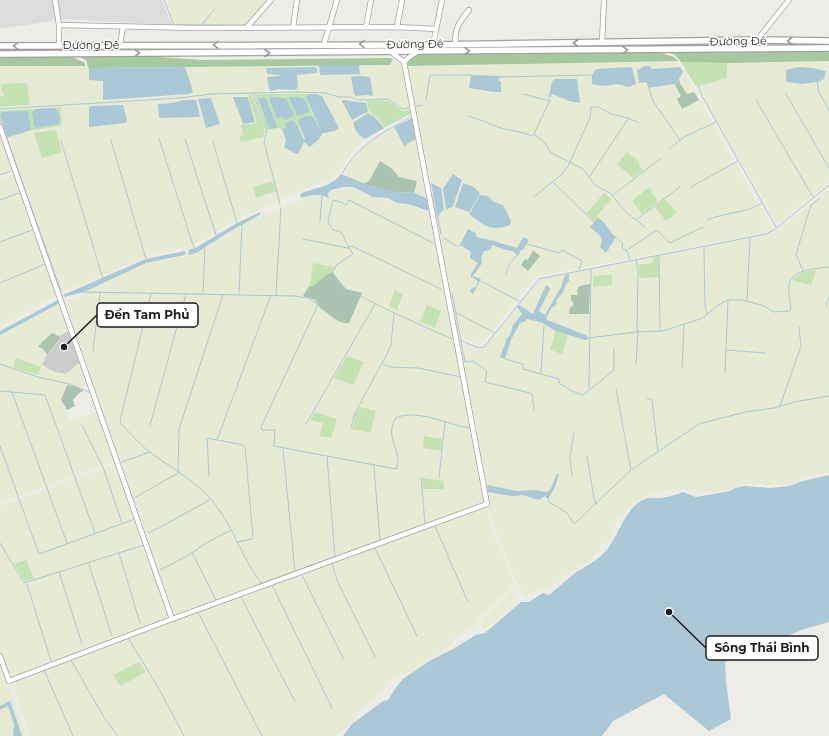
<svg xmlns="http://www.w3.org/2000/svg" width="829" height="736" font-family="Montserrat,sans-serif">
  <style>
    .residential { fill: #dcdcdc }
    .religious { fill: #ccc }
    .farmland { fill: #e7ebd3 }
    .grass { fill: #c5e2b2; fill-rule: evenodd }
    .forest { fill: #a7c99f }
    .cemetery { fill: #aac4b0 }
    .water { fill: #abc8d7 }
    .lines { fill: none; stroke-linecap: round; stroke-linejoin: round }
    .stream { stroke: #abc8d7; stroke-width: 1 }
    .minor-casing { stroke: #a2a2a2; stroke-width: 6 }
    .tertiary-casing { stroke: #a2a2a2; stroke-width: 8 }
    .minor { stroke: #fff; stroke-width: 4.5 }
    .tertiary { stroke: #fff; stroke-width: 5.5 }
    .oneway { stroke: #9a9a9a }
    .labels { text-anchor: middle; stroke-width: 3; stroke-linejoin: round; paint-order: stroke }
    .street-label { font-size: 11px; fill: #1e1e1e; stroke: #fff }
    .leader { fill: none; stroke: #1e1e1e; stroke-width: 1.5 }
    .callout-dot { fill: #1e1e1e; stroke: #fff; stroke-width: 1.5 }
    .callout { fill: #fff; stroke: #1e1e1e; stroke-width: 1.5 }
    .callout-label { font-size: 12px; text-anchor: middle; font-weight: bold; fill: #1e1e1e }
  </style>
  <rect width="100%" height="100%" fill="#eeece6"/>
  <path class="residential" d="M0 0H162L172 25 63 19 0 29Z"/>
  <path class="religious" d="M68 331 80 362 66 374 54 372 42 365 47 354 60 340 59 336Z"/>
  <path class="farmland" d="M165 0H268L246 24 178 25 174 23Z
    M393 59 399 64 402 69 412 113 365 139 360 143 331 180 314 185 238 219 194 245 141 258 81 285 62 291 0 117V66H85L89 70V80H103V99L186 69 184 67 390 65Z
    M678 61 772 228 763 233 545 275H540L535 278 482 344 479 345 458 336 408 66Z
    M829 61V182L777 224 704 98 699 86 727 78V67L728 63Z
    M394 127 404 146 415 139 426 198 414 193 417 181 398 177 391 168 381 161 369 181 363 184 343 174 361 149 370 142Z
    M0 134 13 170 0 175Z
    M14 174 22 195V202L28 218 31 223 57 294 56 296 0 326V179Z
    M344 188H353L368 196 379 199 388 200 397 204 408 205 429 213 485 503 174 616 65 301 80 296 88 290 146 264 196 254 241 225 308 196H324L328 199 330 198 329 194 330 192Z
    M829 189V472L808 476 792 483 768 486 756 484H741L730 490 713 492 709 490 702 493 695 494 684 488 665 491 645 496 630 507 623 517 617 520 612 537 605 544 603 542 599 552 595 557 563 577 562 581 553 585 546 591 544 588 533 593 531 595H525L514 577 492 521 459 344H463L477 350 485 347 539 280 766 235 776 231Z
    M60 303 68 331 59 336 52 333 42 348 47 354 42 365 54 372 66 374 80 362 86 383 83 385V391L77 387 67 385 61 402 70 421 98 412 115 460 114 462 0 503V335Z
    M116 464 170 618 9 679 0 651V505Z
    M484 508H486L487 509 489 522 514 582 509 590 478 620 475 626 455 639 449 647 402 676 387 681 388 684 377 697 360 710 356 717 347 727 335 736H30L12 684 13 682 170 623Z
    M512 591 518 601 489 626 484 629 480 622Z
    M0 661 14 701 26 736H0Z"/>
  <path class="grass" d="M681 62 728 63 727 68V78L699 86 695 85Z
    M27 83 30 105 0 107V97L4 96 0 84Z
    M255 94H309L307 95 309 106 321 131 313 118 298 121 304 141 286 125 282 129 278 128 266 99 258 98 268 126 269 129H267ZM285 97 294 113 278 119 270 101Z
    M248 95H252L265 128 263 137 241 142 239 136 244 135 241 125 257 123Z
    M367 100 389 101 403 111 410 110 412 113 385 127 375 115H372L368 109Z
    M61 107 62 126 33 130 7 138 0 117V111Z
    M56 130 62 152 42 158 34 133Z
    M627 152 632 157 633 156 640 163 639 166 643 170 633 178 617 164Z
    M273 181 276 191 256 198 253 187Z
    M649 187 658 202 642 214 632 201Z
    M604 193 611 199 597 216 598 218 595 222 587 213Z
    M665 199 677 213 666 221 655 207Z
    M658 256 659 277 639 278V264H651L653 262V258Z
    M313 263 334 267V269L331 271 332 272 326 275 312 288 309 286 311 280Z
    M816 270 811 285 792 280 803 272Z
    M612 275V285L593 287V276Z
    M395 290 403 294 397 310 389 306Z
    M427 305 441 311 435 328 420 321Z
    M556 331 568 334 562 354 550 350Z
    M347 356 364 362 353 385 334 378Z
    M16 358 41 367 38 375 13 367Z
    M360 407 376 411 370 433 352 429 355 415Z
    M315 412 337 419 331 438 320 436 323 423 310 420Z
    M424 436 442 439 441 451 423 448Z
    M422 478 443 481 444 489H423Z
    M26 560 34 578 25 582 14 564Z
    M139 662 146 672 120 686 113 675Z"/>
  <path class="forest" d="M829 49V61L728 63 681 62 675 55 663 51Z
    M655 51 674 57 678 61 408 66C406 58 415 55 422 53Z
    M77 56H145L202 60 390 58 393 59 390 65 93 68 89 70 86 60Z
    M0 57H72L85 63V66H0Z"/>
  <path class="cemetery" d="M674 83H680L687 94 694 92 699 100 682 109 677 99 681 96Z
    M380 161 391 168 399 177 417 181 414 193 394 192 363 184 369 181Z
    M533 250 540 256 528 271 521 265 525 259 528 260Z
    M332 272 346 289 362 293 349 323C339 325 328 313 320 308 318 306 317 302 315 300L303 296 309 286 312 287 326 275Z
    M590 284 589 314H569L570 308 574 304 571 300V295H578L577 291 579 286Z
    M52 333 59 336 60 339 47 354 42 348 38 347 42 342Z
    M67 385 77 387 83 391 79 393 73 400 75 406 67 410 61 400Z"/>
  <path class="water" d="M319 65H359L360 74 320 75Z
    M645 66H649L652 69 680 67 683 72 679 79 680 83 649 88 646 82 639 83 637 70Z
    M184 67 186 69 193 92 189 94 103 100V81L89 80V70L93 68Z
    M314 67 317 68V73L297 75 298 86 296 90 278 89 271 91 269 89 267 77 279 76 280 75 267 74 266 68Z
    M630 67 632 68 636 84 629 87 618 84 603 86 592 84V75L596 69Z
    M798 67 812 68 826 71 824 79 817 82 802 84 786 82V70Z
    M471 75 498 76 500 77 498 80 501 82V92H494L469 88Z
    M360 76 370 77 373 96 367 95 356 96 354 94 351 77Z
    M554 79H577L580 103 569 101 552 94 548 100 552 82Z
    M309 94H316L322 96 339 128 335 131 323 133 319 139 310 147 304 142 298 154 294 153 284 147 286 141 283 131 282 129 286 127 285 123 293 120 297 126 304 140 305 139 298 121C301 117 308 115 313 117L321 131 306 97Z
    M233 97H247L248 98 255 122 243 124Z
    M270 97 286 98 294 113 292 117 284 120 283 117 277 119 270 101Z
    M290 97C303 97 307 98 309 112L297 116 289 98Z
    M211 98 220 124 206 128 198 99Z
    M258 98H265L266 99 278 128 269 129Z
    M184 100H196L200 117 159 118 158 104 172 103Z
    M343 100 366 103 368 111 352 120 342 101Z
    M123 105 127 120 125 123 89 127V107L92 106Z
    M53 108C60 110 61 118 59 124L36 128 34 125 32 112 36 109Z
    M28 111 31 130 8 137 7 136 0 116 2 112Z
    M368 113 372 116H374L384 128 365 139C359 136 353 129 354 122Z
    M412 118 415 139 404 146 394 127Z
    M341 174 373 187 382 188 394 192 414 193 426 198 429 211 408 204 397 203 388 198 373 197 353 187H344L331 190 328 193 329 199C322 193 311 195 301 198L300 194C315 187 330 188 341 174Z
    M453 174 462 180 454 203 453 207 446 209 443 189Z
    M431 183 441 188 444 210 440 213 438 218H437Z
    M463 183C471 186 475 186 480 194L469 212 455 207Z
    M480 195 488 196 494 202 503 205 511 221 510 225C490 232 485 226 469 214Z
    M260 212V215L229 232 196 253 188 255 189 250 197 247 237 223Z
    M598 218C606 222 609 232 616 237L606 253 600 247C605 236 597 234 590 227Z
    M468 229 476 233V236L480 238 487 239 517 248 523 237 529 240 523 250H521L518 256 513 251 506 250 492 245 490 250 484 251 481 258 482 263 473 276 481 279 473 294 470 291 472 288 476 287 478 281 471 277V274L478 263 470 258 471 252 470 251 460 245Z
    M185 251V255L146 263 84 292 64 297 63 295 146 259Z
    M569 274V281L566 284 563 292 556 301 557 303 554 307H552L546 318 547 320 586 335 589 339 585 340 556 331 540 322 527 319 524 322 520 323 511 340 505 359 500 357 507 338 510 335 513 325 522 314 517 307 519 305 533 314 545 287 547 285 550 289 539 311 545 315 561 287 565 275Z
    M58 300 60 303 0 335V331Z
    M557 474H559L555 487 548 499 545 496 539 500 523 495 512 496 488 492 487 485 517 491 534 490 547 492 550 490Z
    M829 475V622L804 629 725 662 726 682 731 719 709 731 664 694 613 721 602 736H343L352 724 383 701 388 700 397 686 404 678 431 660 453 649 476 635 485 633 521 602H529L543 593 549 595C558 588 566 580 575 573 584 567 595 562 603 554 619 539 623 508 645 499 649 497 655 498 660 498 668 497 676 495 683 492L696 497 730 491 735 488 745 486 770 488 790 486 799 482Z
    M10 701 22 736H13L14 724 8 706 0 710V706Z"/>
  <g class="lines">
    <path class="stream" d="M164 0 174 25
      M204 24V22L215 9
      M177 25H245
      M499 77 592 75
      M817 82 819 92 829 110
      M698 86 702 96 776 227
      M649 88 653 101 680 140
      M253 93 267 130 264 142 280 204
      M524 94 549 101
      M786 94 829 168
      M426 100 430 75H471
      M550 100 534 134 544 142 551 153 583 169 595 185 610 193 626 212 645 227
      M756 100 813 197
      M416 106 423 105
      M0 109 179 98 211 94 297 92 325 93 340 97H351L357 100 388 99 403 109 409 108
      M468 116C479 119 488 123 498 127 509 131 521 131 532 136L534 135
      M0 119 61 291
      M159 139 194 248
      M185 139 216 235
      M111 140 146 259
      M61 141 103 279
      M213 142 237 223
      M669 149 684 137 716 122
      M342 174C358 144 383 133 410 117
      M0 175 11 171
      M590 176 628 119
      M553 182 594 222
      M691 187 738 161
      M613 195 660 159
      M535 196 561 175 568 166 590 118 591 107H598L611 114 628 118 639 123
      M0 200 19 193
      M438 218 441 234
      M637 219 680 187
      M707 220C725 212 745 214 762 203
      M320 221 322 196
      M616 237 623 244 622 247 628 253 630 260
      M444 238 458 247 460 245
      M303 239 348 248 352 246 441 289
      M0 242 32 230
      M433 243 349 200 346 205 341 202 333 200 328 222 333 230C347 233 341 234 346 242 348 246 351 250 353 254L336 265 335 269 332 271C338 284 343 294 359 295L394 313 452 339
      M527 244 559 253 562 250 582 261 579 270
      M704 247 705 305 707 314
      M626 251 655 231H658L670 243 703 227
      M659 256 660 331
      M636 260 638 269 637 331
      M803 271 796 254 811 205 820 198
      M506 274 510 263 517 255
      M481 281 519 301
      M0 283 45 264
      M84 292 294 296 308 298 317 304V307L261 427 262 430H275L274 446 396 469C404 452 383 438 396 418 415 408 449 425 469 428
      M151 293 120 421 121 424C129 432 138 442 147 450 168 466 191 478 210 498 232 522 241 558 262 584
      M452 293 465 362 473 361 487 371 485 382 530 393 532 394 534 410
      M203 294 205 246
      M239 295 242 224
      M276 295 281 208
      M747 300 750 238
      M826 306 829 297
      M455 312 495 333
      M588 338 637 332 660 331 666 330 703 318 718 305 728 300H741L747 301 764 306 774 312 789 311 791 309C790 301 788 293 789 286 790 269 816 269 829 267
      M460 340 478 348 484 347 539 279 766 234 774 230 829 185
      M726 350 765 353
      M93 351 100 292
      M505 359 523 364V369L559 379V383L572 391 583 395 614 370V349
      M0 364 38 377 69 384 89 392
      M383 364 390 367 418 368 461 377
      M636 364 638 331
      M682 368 684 325
      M541 373 544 326
      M725 373 728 300
      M590 389 589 385 591 269
      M616 389 631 470
      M0 391 45 395 95 533
      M12 392 67 543
      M647 398 652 400 658 452
      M780 406 801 346 799 327
      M306 424 375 304
      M82 425 103 467 122 523
      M150 425 186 294
      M351 428 354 415 388 352 391 345 394 314
      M217 440 271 295
      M0 446 39 554 135 519
      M283 449 295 572
      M587 456 594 499 596 504
      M327 457 335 557
      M122 462 150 452
      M374 466 380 541
      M178 471 179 429 223 295
      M209 476 207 438 243 445 245 447 253 537 252 539 237 542
      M572 476 570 457 574 433
      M421 478 425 524
      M439 478 445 422
      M134 498 180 472
      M548 499 549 502 567 513 574 524 631 470 699 424 745 412 774 408 794 402 829 396
      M435 526 468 602
      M148 533 159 528 206 502 210 499
      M0 543 24 583 144 545
      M375 548 417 636
      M119 553 140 623
      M192 553 216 600
      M89 564 112 636
      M332 564 338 583 375 657
      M160 570 189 555 206 543 231 530
      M59 572 82 644
      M302 575 344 660
      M27 584 51 661
      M272 585 332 708
      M241 597 295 702
      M198 612 262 736
      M171 622 431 527
      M128 638 158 687 184 736
      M71 660 105 719 118 736
      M44 670 73 736
      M12 682 17 680"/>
    <defs>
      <path id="minor" d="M55 0 59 25V45
        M59 25 197 28 397 27 436 29
        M247 27 271 0
        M293 27 297 0
        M366 27 371 0
        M397 27 402 0
        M602 43 604 0
        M324 44 337 0
        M456 44C453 30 460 21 469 10
        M120 45 123 27
        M433 45 442 0
        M742 49 757 40 789 0
        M404 62 408 58 417 52
        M0 127 172 619
        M0 656 9 681 172 619 487 504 404 62 390 51"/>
      <path id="tertiary" d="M0 46 433 45 757 40 829 41
        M0 54 829 48"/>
    </defs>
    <use href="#minor" class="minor-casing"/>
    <use href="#tertiary" class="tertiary-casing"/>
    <use href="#minor" class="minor"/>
    <use href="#tertiary" class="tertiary"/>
  </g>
  <defs><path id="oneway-chevron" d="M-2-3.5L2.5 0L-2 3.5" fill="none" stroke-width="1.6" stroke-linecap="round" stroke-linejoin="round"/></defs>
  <g class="oneway">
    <use href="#oneway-chevron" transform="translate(790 41) rotate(-180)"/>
    <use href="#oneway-chevron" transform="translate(576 43) rotate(180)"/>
    <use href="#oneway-chevron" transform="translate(362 44) rotate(-179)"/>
    <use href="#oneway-chevron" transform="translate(216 45) rotate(179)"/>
    <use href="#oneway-chevron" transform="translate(16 46) rotate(179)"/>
    <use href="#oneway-chevron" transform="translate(625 50) rotate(-1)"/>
    <use href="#oneway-chevron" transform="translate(467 51)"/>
    <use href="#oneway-chevron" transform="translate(137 53)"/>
    <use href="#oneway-chevron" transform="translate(267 53)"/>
  </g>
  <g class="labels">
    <g class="street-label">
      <text transform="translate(738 41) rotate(-1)" y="4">Đường Đê</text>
      <text transform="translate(415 44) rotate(-1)" y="4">Đường Đê</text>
      <text x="91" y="49">Đường Đê</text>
    </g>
  </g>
  <path class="leader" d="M64 347L97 315M669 612L706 648"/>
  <g class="callout-dot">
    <circle cx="64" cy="347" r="4"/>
    <circle cx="669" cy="612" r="4"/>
  </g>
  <g class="callout">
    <rect x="97" y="303" width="101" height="24" rx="4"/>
    <rect x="706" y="636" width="112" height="24" rx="4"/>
  </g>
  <g class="callout-label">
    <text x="147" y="319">Đền Tam Phủ</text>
    <text x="762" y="652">Sông Thái Bình</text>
  </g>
</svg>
